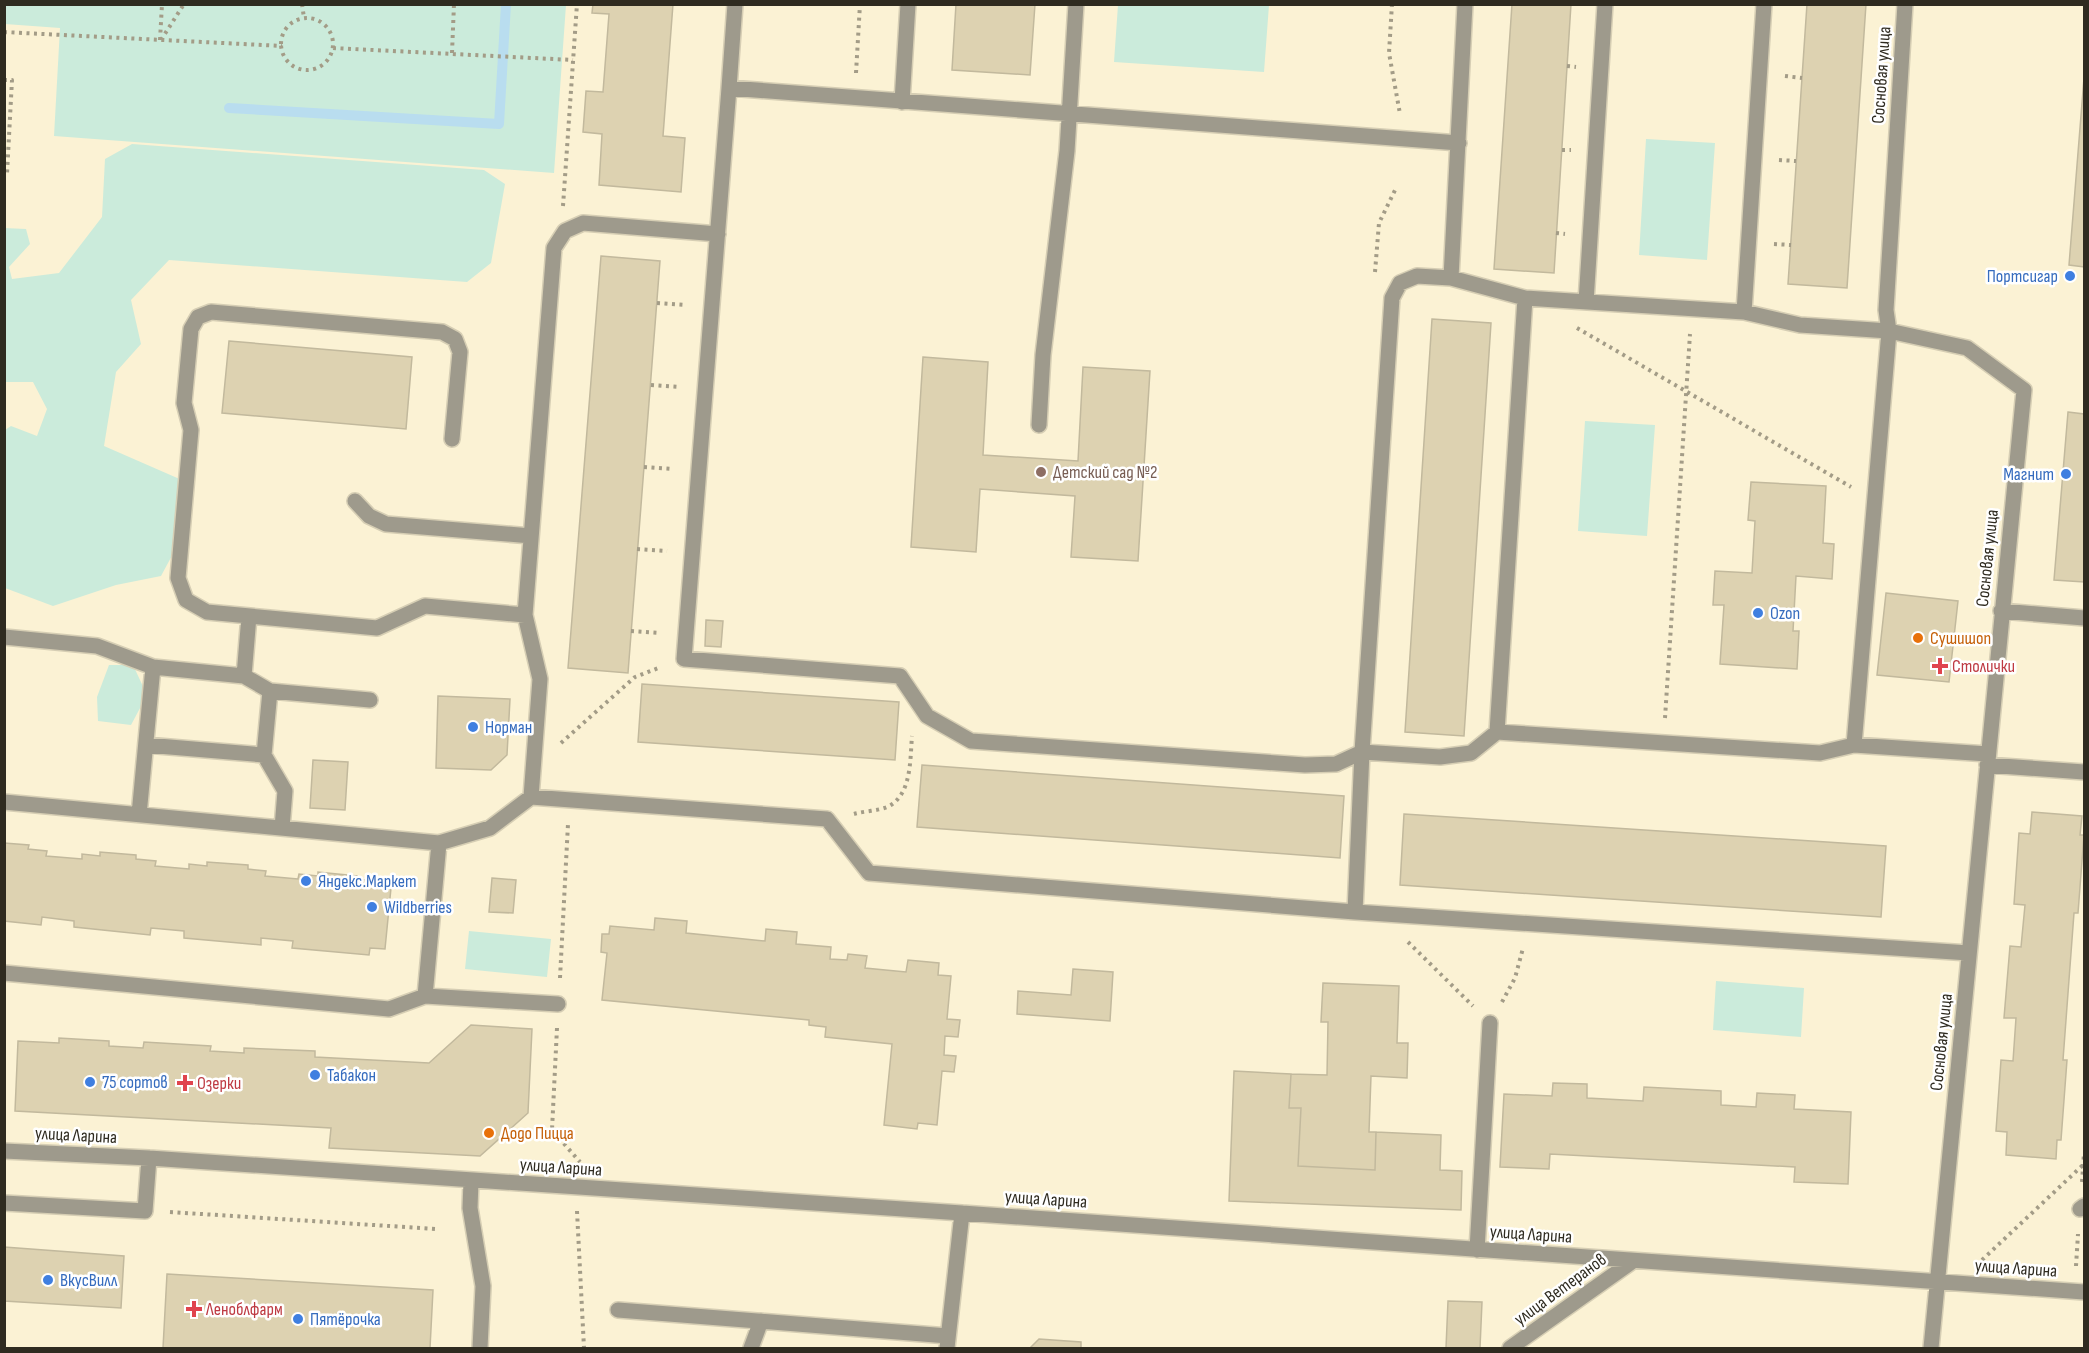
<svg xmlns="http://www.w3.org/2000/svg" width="2089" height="1353" font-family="'Sofia Sans Condensed',sans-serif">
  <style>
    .green { fill: #cbebdb }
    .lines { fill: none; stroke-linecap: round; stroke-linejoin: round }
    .stream { stroke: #b9ddef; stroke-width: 10 }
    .building { fill: #ddd2b1; stroke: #c2b99d; stroke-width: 1.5 }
    .minor-casing { stroke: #d6ceb4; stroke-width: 18 }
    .path { stroke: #a39c87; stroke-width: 4; stroke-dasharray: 3 4.5; stroke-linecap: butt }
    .minor { stroke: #9e9a8c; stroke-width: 15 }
    .shop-dot { fill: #3f7fe0; stroke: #fff; stroke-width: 2 }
    .education-dot { fill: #8d6e63; stroke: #fff; stroke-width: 2 }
    .food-dot { fill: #e8710a; stroke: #fff; stroke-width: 2 }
    .health-dot { fill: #e0444e; stroke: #fff; stroke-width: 2 }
    .labels { text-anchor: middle; stroke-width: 5; stroke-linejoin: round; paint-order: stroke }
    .street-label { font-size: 18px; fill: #2f2b20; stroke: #fff }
    .shop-label { font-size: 18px; fill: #366cbe; stroke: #fff; text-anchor: start }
    .education-label { font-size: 18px; fill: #785e54; stroke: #fff; text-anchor: start }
    .food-label { font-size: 18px; fill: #c56008; stroke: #fff; text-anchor: start }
    .health-label { font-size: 18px; fill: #be3a42; stroke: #fff; text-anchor: start }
  </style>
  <rect width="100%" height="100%" fill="#fbf2d4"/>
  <path class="green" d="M4 5H566L554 173 54 136 60 28 5 24Z
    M1118 5H1269L1264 72 1114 62Z
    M1646 139 1715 143 1707 260 1639 255Z
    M132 144 484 170 505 184 491 263 467 282 169 260 131 300 141 344 116 372 104 446 191 484 189 524 161 576 116 585 53 606 5 588V430L11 426 37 436 47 409 33 382H5L4 228 26 229 30 244 9 267 12 279 59 273 102 217 105 159Z
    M1585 421 1655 425 1647 536 1578 531Z
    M109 665H133L147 695 131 725 98 721 97 697Z
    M469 931 551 939 547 977 465 969Z
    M1716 981 1804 988 1801 1037 1713 1030Z"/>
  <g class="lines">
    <path class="stream" d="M229 108 499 124 506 4"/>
  </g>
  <path class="building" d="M593 4H673L663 136 685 138 681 192 599 185 602 134 583 132 586 91 603 92 609 14 592 13Z
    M956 4H1035L1030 75 952 70Z
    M1512 4H1571L1554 273 1494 269Z
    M1807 4H1866L1847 288 1788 284Z
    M2084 78V267L2069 265Z
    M601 256 660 261 628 673 568 668Z
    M1432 319 1491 323 1464 736 1405 732Z
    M229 341 412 357 406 429 222 413Z
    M923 357 988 362 983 455 1078 461 1083 367 1150 371 1138 561 1071 557 1075 496 980 489 976 552 911 547Z
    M2068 412 2084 414V582L2054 580Z
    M1751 482 1826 486 1823 543 1834 544 1832 579 1796 576 1793 631H1799L1797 669 1720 664 1724 605H1713L1715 571 1752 573 1755 521 1748 520Z
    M1886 593 1958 601 1949 682 1877 675Z
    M706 620 723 621 721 647 705 646Z
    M642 684 899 702 895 760 638 742Z
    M438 696 510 699 507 755 491 770 436 768Z
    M313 760 348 762 345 810 310 808Z
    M922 765 1344 796 1340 858 917 827Z
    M2032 812 2082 816 2080 835H2084L2078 913H2074L2063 1060H2067L2061 1140H2057L2056 1159 2006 1155 2007 1132 1996 1131 2001 1060 2013 1061 2016 1018H2004L2010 946 2021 947 2025 905 2014 904 2019 833 2030 834Z
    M1404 814 1886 846 1881 917 1400 885Z
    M4 843 29 845 28 849 47 851 46 856 82 859V854L100 856V852L136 855V859L156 861 155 866 189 869V864L207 866V862L248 865V869L266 871 265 876 298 879 299 874 318 876V872L357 876V879L375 881V886L391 888 385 949 370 948 369 955 292 948 293 941 261 938V945L184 938V931L151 928 150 935 74 927V921L42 917 41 925 4 921Z
    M492 878 516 880 513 913 489 912Z
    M655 918 687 921 686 933 765 941 766 929 797 932 796 944 831 947 830 959 847 960 848 954 867 956 865 968 906 972 908 960 939 963 938 975 951 976 947 1019 960 1020 958 1037 945 1036 944 1055 956 1056 954 1072 942 1071 937 1125 918 1123 917 1129 884 1125 892 1044 825 1037 826 1027 809 1025V1020L602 1000 607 953 601 952 602 934H609L610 926 654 930Z
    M1073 969 1113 972 1110 1021 1017 1014 1018 991 1071 995Z
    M1323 983 1399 986 1397 1043H1408L1407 1078 1371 1076 1369 1132H1376L1375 1170 1298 1166 1301 1108H1289L1291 1074 1327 1075 1328 1022H1321Z
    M471 1025 532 1029 528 1113 480 1156 329 1148 331 1128 15 1111 18 1041 59 1043V1038L109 1041V1046L143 1048 144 1042 211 1046 210 1051 244 1053V1048L315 1051V1057L429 1063Z
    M1234 1071 1291 1074 1289 1108H1301L1298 1166 1375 1170 1376 1132 1441 1135 1440 1170 1462 1171 1461 1210 1229 1201Z
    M1553 1083 1587 1084V1098L1643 1101 1644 1087 1721 1091V1105L1756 1107 1757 1093 1795 1095 1794 1109 1851 1112 1848 1184 1794 1182 1795 1167 1550 1154 1549 1169 1500 1167 1504 1094 1552 1096Z
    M4 1247 124 1256 121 1308 4 1301Z
    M167 1274 433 1290 430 1348H163Z
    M1448 1301 1482 1302 1480 1348H1446Z
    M1039 1339 1081 1342V1348H1030Z"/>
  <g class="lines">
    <defs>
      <path id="minor" d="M1905 4 1886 310 1889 331 1967 348 2024 390 1931 1348
        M729 88 735 4
        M902 102 908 4
        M1459 143 729 88 684 659 900 676 927 716 971 741 1305 765 1336 764 1362 752 1440 757 1471 753 1497 732 1820 753 1854 745 1988 754
        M1451 278 1465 4
        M1586 302 1605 4
        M1744 312 1764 4
        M1039 425 1043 355 1067 151 1076 4
        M452 439 460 352 455 339 442 332 211 312 198 317 191 329 184 403 191 430 178 578 186 600 207 612 377 628 425 606 525 615
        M355 501 369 516 386 524 531 536
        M2001 611 2084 618
        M4 637 97 646 153 667 244 676 270 691 370 700
        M244 676 249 616
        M270 691 264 755 285 791 282 828
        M1497 732 1525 298
        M146 745 264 755
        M1987 765 2084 772
        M531 797 540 679 525 615 554 248 565 231 583 223 718 234
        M4 802 439 843
        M139 815 153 667
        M1355 912 1362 752 1392 298 1400 283 1417 276 1451 278 1525 298 1744 312 1800 325 1889 331 1854 745
        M4 973 389 1009 425 996 439 843 490 828 531 797 827 819 869 873 1355 912 1969 953
        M425 996 558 1004
        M4 1151 149 1158 962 1213 2084 1292
        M471 1181 470 1208 483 1286 480 1348
        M4 1203 145 1211 149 1158
        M2080 1209 2084 1206
        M1477 1250 1490 1023
        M618 1310 948 1336
        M751 1348 761 1321
        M947 1348 962 1213
        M1510 1348 1633 1261"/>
    </defs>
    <use href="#minor" class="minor-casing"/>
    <path class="path" d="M302 4 304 18
      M1392 4 1389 53 1400 114
      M281 44a26 26 0 1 1 52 0a26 26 0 1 1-52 0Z
      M4 32 282 46
      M160 40 162 4
      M161 40 184 4
      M333 48 573 60
      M452 53 454 4
      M1567 66 1576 67
      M856 73 860 4
      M1785 76 1802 78
      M4 80H12L7 174H4
      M1562 150H1571
      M1779 160 1796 161
      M563 206 577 4
      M1556 233 1565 234
      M1774 244 1791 245
      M1375 272 1379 223 1396 188
      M657 303 686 305
      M1577 328 1851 487
      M651 385 680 387
      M644 467 673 469
      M637 549 667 551
      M631 631 660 633
      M1665 718 1690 334
      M561 743 635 677 661 667
      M854 814C864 811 877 811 887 807 912 796 910 759 912 736
      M1408 942 1473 1006
      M560 978 568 824
      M1502 1002 1515 978 1523 948
      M557 1028 552 1130 580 1162
      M2082 1182 2084 1153
      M577 1211 584 1348
      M170 1212 436 1229
      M1982 1260 2084 1164
      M2076 1266 2078 1234"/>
    <use href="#minor" class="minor"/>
  </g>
  <g class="shop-dot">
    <circle cx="2070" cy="276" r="6"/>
    <circle cx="2066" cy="474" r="6"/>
    <circle cx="1758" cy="613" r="6"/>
    <circle cx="473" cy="727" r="6"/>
    <circle cx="306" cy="881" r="6"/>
    <circle cx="372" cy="907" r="6"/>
    <circle cx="315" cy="1075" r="6"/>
    <circle cx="90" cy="1082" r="6"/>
    <circle cx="48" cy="1280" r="6"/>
    <circle cx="298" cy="1319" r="6"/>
  </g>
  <circle class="education-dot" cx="1041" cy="472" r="6"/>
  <g class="food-dot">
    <circle cx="1918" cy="638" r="6"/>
    <circle cx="489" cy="1133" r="6"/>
  </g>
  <g class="health-dot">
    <path d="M1937 657h6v6h6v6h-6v6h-6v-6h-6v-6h6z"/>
    <path d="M182 1074h6v6h6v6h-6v6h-6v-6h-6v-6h6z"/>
    <path d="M191 1300h6v6h6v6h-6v6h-6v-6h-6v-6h6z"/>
  </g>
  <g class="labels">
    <g class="street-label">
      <text transform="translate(1881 75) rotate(-86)" y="6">Сосновая улица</text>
      <text transform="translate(1987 558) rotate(-84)" y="6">Сосновая улица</text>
      <text transform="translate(1941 1042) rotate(-84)" y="6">Сосновая улица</text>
      <text transform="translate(76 1135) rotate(3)" y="6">улица Ларина</text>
      <text transform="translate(561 1167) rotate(4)" y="6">улица Ларина</text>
      <text transform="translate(1046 1199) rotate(4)" y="6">улица Ларина</text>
      <text transform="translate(1531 1234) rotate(4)" y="6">улица Ларина</text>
      <text transform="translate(2016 1268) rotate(4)" y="6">улица Ларина</text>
      <text transform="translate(1560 1289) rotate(-36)" y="6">улица Ветеранов</text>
    </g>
    <g class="shop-label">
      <text x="2058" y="282" text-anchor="end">Портсигар</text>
      <text x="2054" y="480" text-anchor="end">Магнит</text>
      <text x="1770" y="619">Ozon</text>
      <text x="485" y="733">Норман</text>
      <text x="318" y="887">Яндекс.Маркет</text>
      <text x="384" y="913">Wildberries</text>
      <text x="327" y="1081">Табакон</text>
      <text x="102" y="1088">75 сортов</text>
      <text x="60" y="1286">ВкусВилл</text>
      <text x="310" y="1325">Пятёрочка</text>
    </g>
    <g class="education-label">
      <text x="1053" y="478">Детский сад №2</text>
    </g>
    <g class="food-label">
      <text x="1930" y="644">Сушишоп</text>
      <text x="501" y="1139">Додо Пицца</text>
    </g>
    <g class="health-label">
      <text x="1952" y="672">Столички</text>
      <text x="197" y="1089">Озерки</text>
      <text x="206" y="1315">Леноблфарм</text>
    </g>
  </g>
  <rect width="2089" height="1353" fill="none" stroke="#2f2b20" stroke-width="12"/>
</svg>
